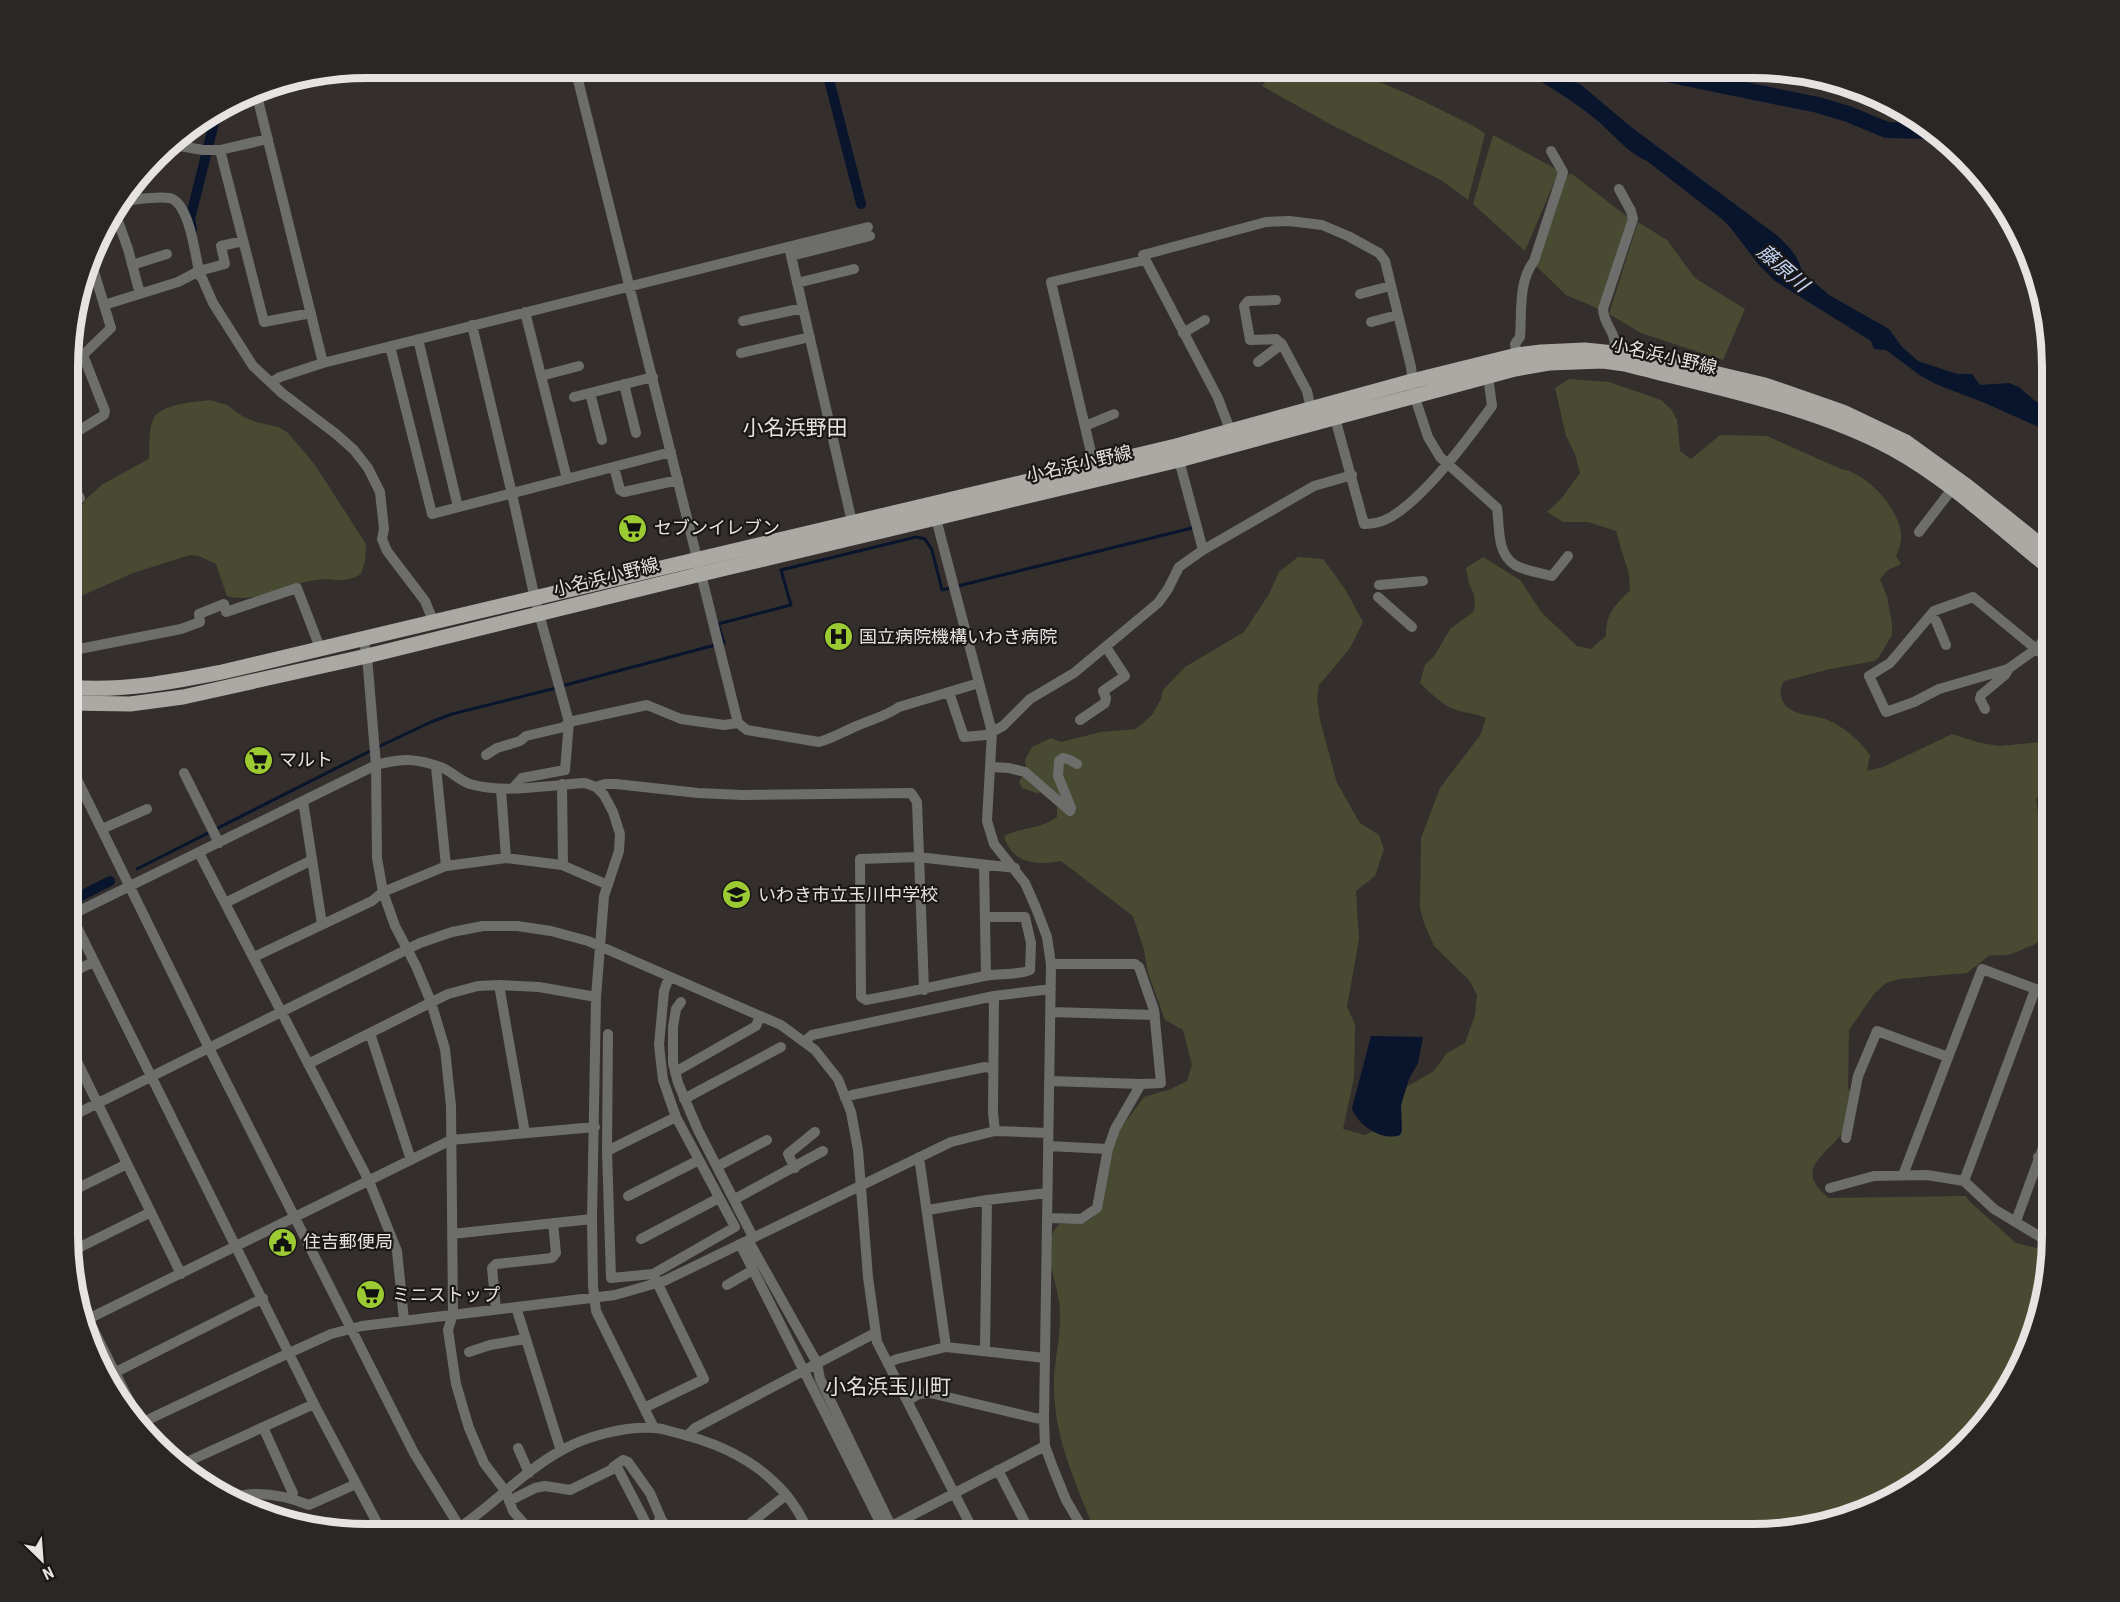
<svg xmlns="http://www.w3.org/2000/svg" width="2120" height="1602" font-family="'Roboto Condensed','Noto Sans JP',sans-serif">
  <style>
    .green { fill: #484b32 }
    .water { fill: #09142d }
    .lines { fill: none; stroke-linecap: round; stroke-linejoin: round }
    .stream { stroke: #09142d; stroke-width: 3 }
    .canal { stroke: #09142d; stroke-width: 10 }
    .river { stroke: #09142d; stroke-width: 16 }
    .street { stroke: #6d6d6b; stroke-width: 10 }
    .primary { stroke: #aaa9a4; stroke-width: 15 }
    .labels { text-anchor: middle; stroke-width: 4.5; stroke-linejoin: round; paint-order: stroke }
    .street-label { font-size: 18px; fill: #e6e3e2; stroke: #1a1817 }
    .poi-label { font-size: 18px; fill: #e6e3e2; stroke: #1a1817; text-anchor: start }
    .water-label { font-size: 20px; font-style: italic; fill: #c4d4f6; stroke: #1a1817 }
    .quarter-label { font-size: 21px; fill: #e6e3e2; stroke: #1a1817 }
    .rim { fill: none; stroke: #e6e3e2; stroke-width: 8 }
  </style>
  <rect width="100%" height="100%" fill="#342f2d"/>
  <path class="green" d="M1275 68C1294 68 1317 65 1336 69 1384 79 1430 105 1474 126L1485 134 1468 200 1441 180 1328 123 1262 86Z
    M1493 135 1556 169 1558 173 1525 251 1473 204Z
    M1572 174 1629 218 1599 309 1566 295 1535 265 1563 175Z
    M1638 222 1667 240 1695 278 1745 309 1723 360 1641 333 1609 314Z
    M1569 379 1609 382 1661 400 1671 409 1677 420 1680 451 1691 459 1720 435 1767 436 1841 469C1867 473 1898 507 1901 534 1902 542 1899 549 1896 556L1901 564 1888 570 1880 579 1887 597 1892 623V635L1879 657 1874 661 1830 669 1784 681C1778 690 1780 703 1790 709 1798 715 1813 716 1822 718 1839 723 1860 740 1870 755L1867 771 1883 767 1952 734 1981 743 2000 746 2052 741C2052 771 2057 775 2036 799L2039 821 2052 835C2052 861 2059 919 2041 939 2037 944 2031 946 2025 948 2011 955 2007 956 1990 955L1967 973 1899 979 1886 983 1874 994 1849 1030 1848 1087 1856 1105C1852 1114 1849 1124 1844 1131 1826 1156 1792 1169 1829 1198L1966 1196 1969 1201 2016 1243 2052 1252 2041 1299 2028 1312 2019 1340 2024 1359 1978 1432 1885 1504 1812 1529 1753 1534H1096C1076 1482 1053 1438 1054 1380 1055 1358 1061 1335 1060 1312 1060 1284 1037 1248 1059 1224L1084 1223 1094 1217 1100 1200 1114 1137 1144 1097 1171 1089 1187 1081 1192 1065 1183 1030 1165 1020 1148 973 1144 950 1133 916 1061 861C1036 866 1012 863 1004 836 1022 827 1041 829 1057 817V804L1048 792 1036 793 1022 788 1019 782 1026 768 1025 760 1032 747 1051 738 1061 742 1101 732 1136 729 1152 715 1161 699 1163 690 1185 667 1244 632 1269 594 1279 572 1298 557 1323 559 1345 589 1363 622 1350 648 1319 685 1317 698 1320 720 1337 783 1360 823 1379 835 1384 849 1375 876 1356 891 1359 939 1347 1007 1355 1024 1354 1078 1343 1129 1365 1135 1384 1127 1401 1090 1434 1071 1447 1053 1465 1043 1475 1015 1477 995 1469 980 1434 946 1424 923 1420 908 1421 838 1440 788 1481 734 1486 718C1477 714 1469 713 1459 711 1443 707 1431 693 1420 683L1425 665 1435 655 1450 629 1473 612 1475 606 1474 595 1469 583 1466 568 1483 557 1520 580 1542 613 1577 646 1591 649 1606 636C1606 612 1615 606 1630 590 1630 572 1628 571 1623 555 1620 547 1619 539 1616 531L1588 522H1563L1547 512 1561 499 1580 473 1575 454 1566 436 1555 388Z
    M210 400 227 405 242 416 256 422 278 427 287 432 301 448 315 465 366 544 365 561 361 574C343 585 333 577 315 580 285 585 257 604 227 596L216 564 199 556 190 555 133 573 70 601V526L85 500 103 484 149 459C150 447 148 431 153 420 158 404 195 402 210 400Z"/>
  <path class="water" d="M1518 68H1551L1566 79 1580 84 1631 127 1779 237C1790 248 1799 257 1802 272L1829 295 1889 329 1902 347 1918 361 1957 374H1972L1980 385 2009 383 2019 387 2035 401 2052 409V433L1985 403 1938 385 1921 376 1886 350 1874 349 1871 341 1775 281 1759 265 1730 227 1722 219 1647 161C1626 152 1611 131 1593 117 1569 98 1544 83 1518 68Z
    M1371 1036 1423 1037 1418 1063 1409 1079 1401 1105 1402 1131 1400 1135C1383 1142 1357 1125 1352 1108Z"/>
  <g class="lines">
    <path class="stream" d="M721 643H724L718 624 791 605 781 570 916 537 925 539 932 550 942 590 1192 528V526
      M562 686 715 645
      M378 747 431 722 452 714 556 688
      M137 869 372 750"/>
    <path class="canal" d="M826 68 861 204
      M192 229 190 219 216 115
      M69 902 110 881"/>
    <path class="river" d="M1637 68 1818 105 1848 114 1887 130 1932 131"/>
    <path class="street" d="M575 68 738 723 747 730 819 742C834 738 846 730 859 725 873 719 886 716 899 707L979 683
      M256 92 323 363
      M268 139 220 150 264 322 311 313
      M168 144 203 150H220
      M121 201C136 200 155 196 169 198 189 201 195 254 199 271
      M114 210 128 249 140 294
      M789 247 852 522
      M791 256 870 236
      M132 265 167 254
      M196 272 202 278 213 303 253 366 282 393 336 434 354 450 368 468 380 492 384 529 382 539 387 551 425 601 434 623
      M797 283 854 269
      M1360 294 1390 286
      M1276 300 1248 301 1244 306 1250 340 1276 339 1282 344 1307 391 1311 409
      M104 305 178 282 199 271 225 264 221 246 243 241
      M525 312 567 479
      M743 321 803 308
      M1371 322 1397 315
      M472 325 512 494 535 599 569 722 647 705 681 719 724 725 738 723
      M1183 333 1205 320
      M418 339 458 507
      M390 346 432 514 671 452
      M741 353 810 337
      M1614 353C1618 330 1604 328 1603 309L1633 219 1631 211 1619 189
      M1517 355 1515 344 1520 337C1522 312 1518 282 1534 261L1563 172 1551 151
      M1258 362 1282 344
      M541 376 579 366
      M272 382 280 377 323 363 868 227
      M624 384 636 433
      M590 393 602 440
      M574 397 653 377
      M1335 418 1364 524C1373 524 1384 521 1391 517 1426 496 1468 439 1492 406L1488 376
      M1085 426 1114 414
      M1232 435 1218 398 1143 255 1266 222 1289 221 1322 225 1348 236 1379 253 1385 261 1411 367 1414 395 1428 437 1440 457 1497 508C1500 527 1496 553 1515 565 1525 571 1541 573 1552 576L1568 556
      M70 436 104 415 105 411 83 355 111 328 92 265
      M1179 460 1203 550
      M1094 465 1051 282 1145 260
      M614 467 620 490 624 492 678 480
      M70 481 80 498
      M934 511 992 732 987 821 994 844 1025 883 1036 908 1047 937 1051 964 1044 1419 1045 1446 1053 1468 1066 1500 1086 1534
      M1919 532 1952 489
      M1379 585 1423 581
      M1378 597 1412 627
      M1930 616 1936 621 1946 645
      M363 639 367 656 376 765 377 858 383 892 395 926 416 966 431 1002 445 1049 451 1106 453 1314 448 1330 456 1384 469 1428 484 1463 506 1492 513 1511 533 1534
      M69 648 74 650 181 629 200 622 199 614 224 604 226 612 297 588 320 648
      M2052 662 1973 597 1934 611 1890 663 1869 676 1886 712 1914 702 1939 689 2008 669 2036 649 2052 631
      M949 692 964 737 986 735 1003 726 1030 699 1074 673 1158 603 1168 589 1179 567 1203 550 1314 486 1352 475
      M1985 709 1980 699 1981 695 2005 675 2008 670
      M1080 720 1105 703 1106 698 1103 691 1125 676 1106 647
      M486 755 497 748 520 741 526 736 564 727 569 722
      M69 763 209 1048 414 1453 464 1534
      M436 767 446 866
      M992 767 1009 768 1025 772 1070 811 1071 808 1058 776 1059 761 1063 758 1070 760 1077 764
      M184 773 219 843
      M562 784 563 865
      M596 787 605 784H616L698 793 742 795 911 793 917 802 924 990
      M513 788 522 778 565 770 569 722
      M501 789 506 858
      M303 801 322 924
      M102 829 147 809
      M199 853 369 1181 397 1251 404 1320
      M984 865 986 976
      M225 903 312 860
      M71 915 314 1404 383 1534
      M69 916 376 765C403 758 417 758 443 768 452 772 460 781 470 784 504 794 550 785 585 783L596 787 604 795 613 812 620 834 619 851 604 896 596 997 592 1219 593 1286 596 1311 654 1428
      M985 917H1025L1031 943 1030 970C1016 976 1000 973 984 976 945 984 906 993 866 1000L861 997 860 859 918 857 1015 868
      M254 957 372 901 383 892 446 866 506 858 562 865 608 885
      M1051 964H1135L1139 967 1154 1010 1161 1083 1141 1084
      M69 974 93 962
      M499 985 525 1133
      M994 996 993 1113 995 1131
      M681 1002 676 1009 673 1027V1063L678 1083 698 1130 753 1237
      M1050 1012 1155 1015
      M370 1033 411 1160
      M608 1034 607 1151 611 1278 653 1274
      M804 1042 812 1035 994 996 1051 989
      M69 1045 181 1274
      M308 1064 448 994 478 986 499 985 539 987 596 997
      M675 1072 756 1026 760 1016
      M845 1098 852 1095 985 1067 993 1069
      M684 1099 781 1047
      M68 1118 420 943 452 932 483 926H517L551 931 588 941 781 1025 815 1050 838 1079 851 1112 858 1150 868 1277 877 1342 975 1534
      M1846 1138 1858 1076 1877 1031 1948 1057
      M1048 1146 1108 1149
      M607 1151 676 1117
      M919 1157 946 1347
      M2038 1157 2052 1162
      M718 1166 767 1140
      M795 1168 788 1154 815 1132
      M1903 1175 1982 969 2052 995
      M1964 1181 2035 990
      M1830 1188 1874 1176 1927 1175 1964 1181 1994 1209 2052 1244
      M68 1193 127 1164
      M628 1196 699 1160
      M735 1199 823 1151
      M928 1210 987 1200 1047 1193
      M1047 1218 1081 1219 1097 1208 1108 1149 1115 1129 1141 1084 1049 1081
      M2016 1221 2052 1123
      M452 1234 592 1219
      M641 1239 719 1198
      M748 1240 817 1363 820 1379 891 1526
      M740 1244 884 1530
      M68 1253 151 1212
      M727 1285 753 1270
      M516 1307 561 1451
      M83 1309 140 1422
      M496 1309 492 1268 496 1264 552 1258 556 1253 553 1223
      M86 1320 451 1140 595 1127
      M985 1351 987 1200
      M469 1352 490 1345 525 1339
      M888 1363 897 1359 946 1347 1045 1358
      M106 1377 263 1298
      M907 1401 919 1394 930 1393 1035 1418 1044 1419
      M644 1408 704 1379 653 1274 735 1227 676 1117 663 1080 659 1045 664 991 669 977
      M141 1423 289 1353 331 1334 362 1326 615 1295 664 1281 951 1142 995 1131 1048 1133
      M263 1427 290 1487 293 1493 292 1498
      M687 1436 695 1428 875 1333
      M518 1448 529 1473
      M178 1466 314 1404
      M613 1467 623 1460 628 1462 650 1493 662 1521 676 1534
      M998 1470 1031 1534
      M230 1498C256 1490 284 1495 309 1505L356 1484
      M509 1501 535 1488 545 1486 570 1490 617 1467 647 1525
      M459 1528C494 1504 524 1471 562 1450 587 1436 625 1426 654 1428 661 1428 669 1431 677 1433 714 1442 750 1457 777 1485 792 1499 801 1516 810 1534
      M742 1530 786 1495
      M658 1534V1524L660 1517
      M699 1534 703 1531
      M876 1534 1045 1446"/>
    <path class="primary" d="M69 687C121 692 171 682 222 672L1176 446 1412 381 1517 355 1541 352 1585 350 1614 353 1684 366 1765 385 1843 412 1906 442 1967 486 2052 554
      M69 703 130 704 183 697 367 656 701 574 1179 460 1515 369 1549 363 1603 361 1625 364C1712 387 1814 406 1893 449 1951 481 2001 529 2052 570"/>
  </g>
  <defs>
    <symbol id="supermarket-disc" viewBox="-11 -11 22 22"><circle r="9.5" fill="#9cca32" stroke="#1a1817"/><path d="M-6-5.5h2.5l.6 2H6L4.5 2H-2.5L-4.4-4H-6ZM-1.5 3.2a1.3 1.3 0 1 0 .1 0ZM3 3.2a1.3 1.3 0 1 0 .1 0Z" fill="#111"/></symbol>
    <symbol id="hospital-disc" viewBox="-11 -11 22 22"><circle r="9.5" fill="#9cca32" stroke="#1a1817"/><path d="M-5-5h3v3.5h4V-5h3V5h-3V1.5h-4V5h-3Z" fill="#111"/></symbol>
    <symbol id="school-disc" viewBox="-11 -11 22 22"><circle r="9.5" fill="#9cca32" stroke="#1a1817"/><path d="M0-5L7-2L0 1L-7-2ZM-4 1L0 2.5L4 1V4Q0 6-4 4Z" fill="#111"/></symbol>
    <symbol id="civic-disc" viewBox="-11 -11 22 22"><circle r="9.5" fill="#9cca32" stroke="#1a1817"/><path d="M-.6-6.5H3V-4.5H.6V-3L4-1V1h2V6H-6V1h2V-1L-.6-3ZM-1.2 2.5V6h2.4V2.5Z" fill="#111"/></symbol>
  </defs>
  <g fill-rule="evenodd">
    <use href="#supermarket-disc" x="616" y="512" width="33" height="33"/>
    <use href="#hospital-disc" x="822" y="620" width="33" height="33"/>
    <use href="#supermarket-disc" x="242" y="744" width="33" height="33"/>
    <use href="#school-disc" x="720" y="878" width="33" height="33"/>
    <use href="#civic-disc" x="266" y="1226" width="33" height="33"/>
    <use href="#supermarket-disc" x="354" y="1278" width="33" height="33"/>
  </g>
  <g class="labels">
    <g class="street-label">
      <text transform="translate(1664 356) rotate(13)" y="6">小名浜小野線</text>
      <text transform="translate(1079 464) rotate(-13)" y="6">小名浜小野線</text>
      <text transform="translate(606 577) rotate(-14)" y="6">小名浜小野線</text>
    </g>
    <g class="poi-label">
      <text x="654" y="534">セブンイレブン</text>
      <text x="859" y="643">国立病院機構いわき病院</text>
      <text x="279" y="766">マルト</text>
      <text x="758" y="901">いわき市立玉川中学校</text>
      <text x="303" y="1248">住吉郵便局</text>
      <text x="392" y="1301">ミニストップ</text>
    </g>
    <g class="water-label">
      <text transform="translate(1783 268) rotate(41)" y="7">藤原川</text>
    </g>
    <g class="quarter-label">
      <text x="795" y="435">小名浜野田</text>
      <text x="888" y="1394">小名浜玉川町</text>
    </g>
  </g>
  <path d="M0 0H2120V1602H0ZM367 78H1753A289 289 0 0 1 2042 367V1235A289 289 0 0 1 1753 1524H367A289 289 0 0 1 78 1235V367A289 289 0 0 1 367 78Z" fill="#2a2827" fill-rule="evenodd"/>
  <path class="rim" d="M367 78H1753A289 289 0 0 1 2042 367V1235A289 289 0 0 1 1753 1524H367A289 289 0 0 1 78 1235V367A289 289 0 0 1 367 78Z"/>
  <g transform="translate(42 1560) rotate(155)" stroke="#1a1817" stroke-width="4.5" paint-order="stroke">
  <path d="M0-4.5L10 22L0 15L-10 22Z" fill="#e6e3e2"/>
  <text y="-9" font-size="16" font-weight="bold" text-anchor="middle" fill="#e6e3e2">N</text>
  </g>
</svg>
